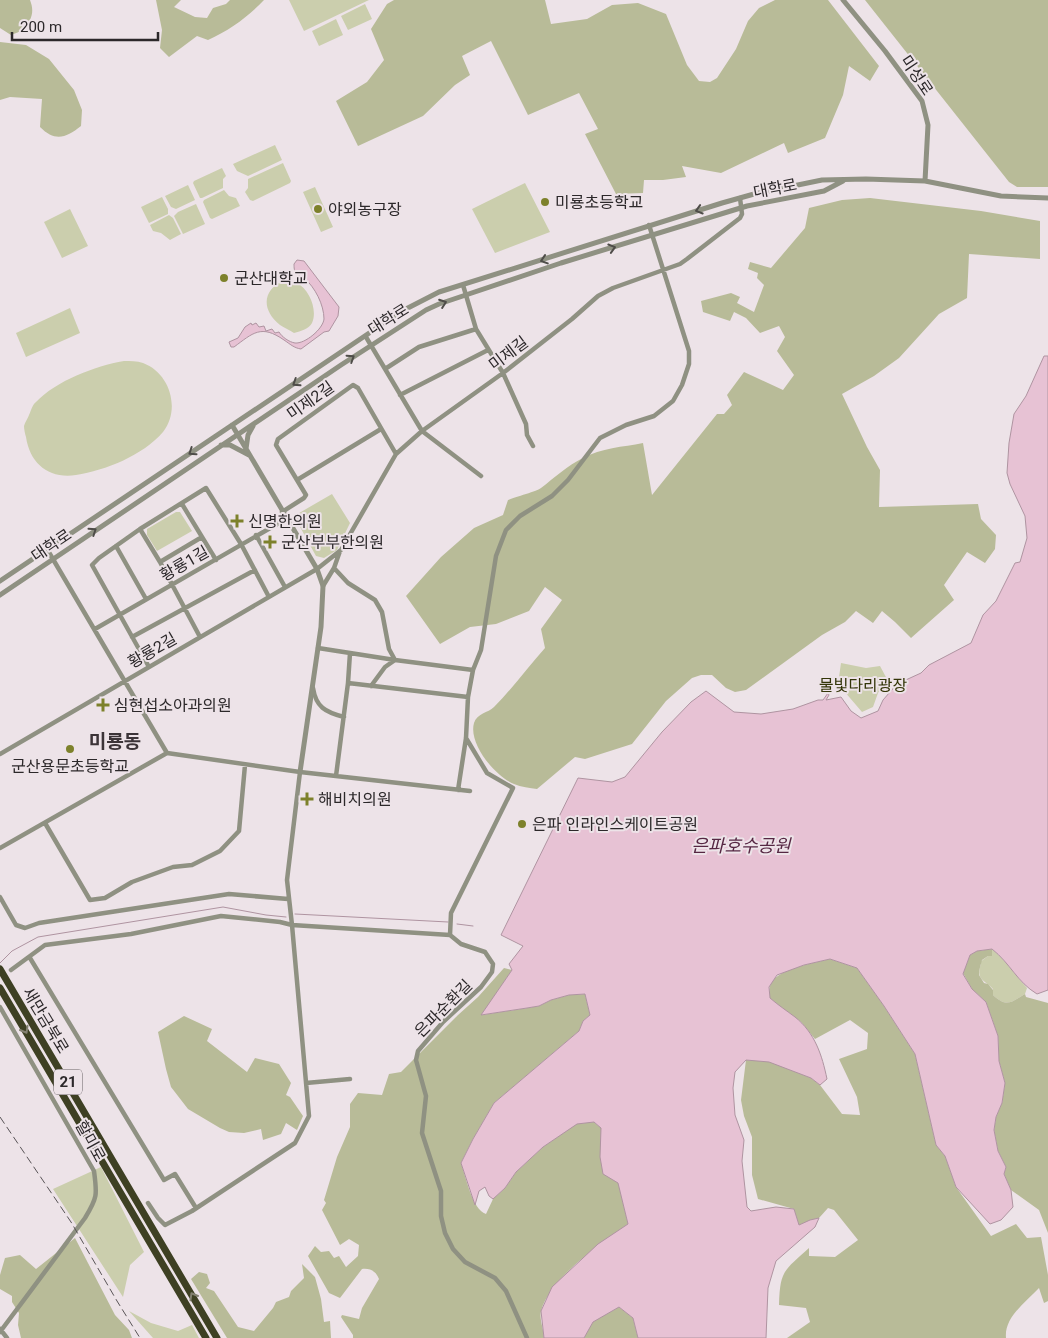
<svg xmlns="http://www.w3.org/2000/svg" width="1048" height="1338" font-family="Roboto,'Noto Sans KR',sans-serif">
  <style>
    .green { fill: #cbcead }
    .forest { fill: #b8bb98 }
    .water { fill: #e7c2d4; stroke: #af94a1 }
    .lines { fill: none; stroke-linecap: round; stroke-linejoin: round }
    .stream { stroke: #af94a1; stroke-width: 1 }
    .minor { stroke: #8f9182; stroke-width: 4.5 }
    .tertiary { stroke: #8f9182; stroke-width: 5 }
    .trunk { stroke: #3e4023; stroke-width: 7 }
    .rail { stroke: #595457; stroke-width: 1; stroke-dasharray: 8 4; stroke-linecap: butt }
    .oneway { stroke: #4f4d49 }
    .oneway2 { stroke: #848172 }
    .poi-dot { fill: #7d812b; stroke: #ede3e8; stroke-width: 2 }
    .labels { text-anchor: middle; stroke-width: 4; stroke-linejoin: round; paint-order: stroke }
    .shield { fill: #ede3e8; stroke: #666063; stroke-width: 1 }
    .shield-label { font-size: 15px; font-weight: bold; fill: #2c282a }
    .street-label { font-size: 16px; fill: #2c282a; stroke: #ede3e8 }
    .poi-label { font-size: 16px; fill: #2c282a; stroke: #ede3e8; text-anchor: start }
    .park-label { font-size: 16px; fill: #333508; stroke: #ede3e8 }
    .water-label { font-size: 18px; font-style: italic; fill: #562743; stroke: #ede3e8 }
    .quarter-label { font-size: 19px; font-weight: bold; fill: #3c3438; stroke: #ede3e8 }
  </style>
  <rect width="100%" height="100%" fill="#ede3e8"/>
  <path class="green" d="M289 0H369L304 31Z
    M365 4 372 19 348 30 341 16Z
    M336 19 343 35 319 46 312 31Z
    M275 145 282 160 248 176 237 171 233 164Z
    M283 163 291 181 290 183 253 201 250 200 245 192 248 188V179Z
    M222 168 226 176 223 179V188L202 198H200L193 183 194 181Z
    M525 183 550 232 495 253 472 209Z
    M188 185 195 200 176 209 171 207 165 196Z
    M315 187 333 227 321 232 303 192Z
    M224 190 229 196 236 198 240 206 212 219 210 218 203 202 204 200Z
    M162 197 168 209V214L149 223 141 207Z
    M196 204 205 224 183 234 174 216 178 212Z
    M70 209 88 246 62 258 44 222Z
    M169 215 173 218 181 234 170 240 161 233 153 231 150 225Z
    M285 280C289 281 293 282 297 283 309 289 318 310 312 323 309 329 301 331 294 333 290 330 284 328 280 325 261 310 262 289 285 280Z
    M70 308 80 333 26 357 16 333Z
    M124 361C130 361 137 361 143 363 170 373 181 409 163 432 142 456 106 470 76 475 49 479 30 464 26 437 25 434 24 429 24 426 25 422 28 418 29 415 31 411 32 405 36 402 56 381 95 366 124 361Z
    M332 494 350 523 337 550 324 558 316 556 294 516Z
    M176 512H180L192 531 157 551 147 535V529Z
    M841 663 866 668 880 666 887 679 878 693 873 707 862 712 838 684Z
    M992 949C1006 960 1015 975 1027 988L1025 994C1011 1002 1007 1008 993 995V989C985 980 975 980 981 964L980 962 988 956H992Z
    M101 1167 144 1252 130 1265 123 1297 53 1189Z
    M129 1311 151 1323 178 1331 192 1325 199 1338H153Z"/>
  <path class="forest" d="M0 0H30C35 13 31 19 24 30L11 35 0 28Z
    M156 0H181L174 7 195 17 207 18 213 8 226 4 230 0H264C248 17 230 30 208 40L197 36 169 57 160 48 162 30Z
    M394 0H545L551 24 587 19 612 5 638 3 666 14 687 65 699 81 710 82 717 78 736 49 748 21 759 8 775 0H828L879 66 870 81 849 66 843 95 825 138 788 153 784 143 721 173 682 166 686 177 663 180H644L643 193 616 194 585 134 598 129 579 93 528 115 491 41 462 56 470 75 455 85 423 116 358 146 336 101 367 82 384 60 371 29 387 4Z
    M865 0H1048V187H1017L1009 182Z
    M0 42 26 45 49 59 74 90 82 110 81 126C66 138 55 142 40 127L42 99 10 97 0 100Z
    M870 198 981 211 1040 221V259L969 254 967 298 939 314 899 358 874 376 842 394 867 447 880 470 879 507 978 504 981 519 996 535 995 549 985 563 967 552 944 585 954 600 911 638 895 622 882 611 873 623 856 611 845 622 822 635 746 690 735 692 726 688 712 675H701L692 678 666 701 632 744 585 759 575 757 537 789C530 788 521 787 514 784 496 777 468 744 474 723 477 713 488 713 494 707 512 689 528 667 545 648L541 629 562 600 545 587 529 611 496 624 470 627 440 644 406 596 441 557 474 528 503 515 508 500C515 497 538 491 541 488 554 478 568 465 583 458 601 448 623 447 643 443L652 495 717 414H724L732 405 727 395 744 372 783 390 794 375 777 351 785 337 779 326 760 333 746 318 734 312 730 321 703 312 701 301 731 293 740 297 737 303 754 312 764 285 757 278 758 273 748 269 750 262 771 268 805 228 809 208 842 200Z
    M992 949V956H988L982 960 979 971V975L984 983 988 984 993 990V995C1007 1008 1011 1002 1025 994L1026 997 1048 1003V1233L1039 1210 1011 1190 1004 1174 1006 1167 998 1151 994 1130 996 1117 1002 1103 1005 1083 999 1061 998 1036 986 1002 972 989 963 973 970 955 977 951Z
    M830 959 857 968 884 1006 915 1054 936 1145 945 1156 956 1187 991 1236 1016 1224 1027 1238 1041 1237 1048 1275V1301L1044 1303 1039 1288C1026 1302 1004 1317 1006 1338H787L810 1322 806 1308 779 1305C780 1270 784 1271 809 1248V1256L835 1257 858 1240 834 1210 828 1208 819 1218 799 1226 794 1209 758 1199 752 1175V1137L744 1116 741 1100 746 1060 769 1061 811 1078 820 1085 842 1114 860 1115 857 1097 839 1059 867 1049 868 1033 850 1020 815 1039 801 1022 770 999C770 995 769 990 770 986 774 969 815 963 830 959Z
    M504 968 512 970 482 1015 539 1006 551 1000 569 995 585 994 590 1015 583 1021 579 1031 494 1103 473 1139 461 1163C466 1177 472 1209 486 1214L493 1199 505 1188 516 1172 543 1147 577 1123 594 1122 601 1128 620 1189 628 1224C600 1244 550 1278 541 1311 539 1319 544 1330 544 1338H353V1335L341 1317 342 1315 359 1319 362 1308 379 1279C376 1271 370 1268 362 1269L340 1298 329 1293 308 1256 315 1246 321 1252 329 1251 334 1258 339 1256 346 1267 358 1256 359 1245 349 1239 340 1245 322 1210 326 1203 324 1200 337 1157 350 1127V1104L358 1093 382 1095 389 1074 401 1072 458 1015 478 997Z
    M184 1016 212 1029 207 1041 247 1072 255 1058 279 1064 291 1083 286 1095 290 1097 303 1116 297 1130 286 1123 281 1134 263 1140 261 1129 244 1133 229 1132 220 1128 188 1109 171 1087 166 1069 158 1032Z
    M75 1238 115 1315 129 1330 132 1338H21L18 1325 19 1313 12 1302V1296L0 1289V1275L5 1258 20 1255 36 1269Z
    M302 1264 315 1277 321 1299 324 1322 330 1321 331 1338H227L191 1279 199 1272 207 1274 210 1283 206 1288 214 1291 238 1327 254 1331 273 1308 276 1302 289 1297 291 1291 304 1278Z
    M619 1307 633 1318 638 1338H584L592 1322Z"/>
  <path class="water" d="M297 260 304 261 339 307 338 316 329 331 324 332 301 349C294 348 290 344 284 340 261 324 253 333 234 347H231L229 342 238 338 245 327 251 323 252 325 256 323 259 327 264 326 266 331 272 329 275 333 279 332C282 337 289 342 295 343 305 344 323 329 324 319 324 305 315 287 304 278 302 277 299 276 297 274 294 272 294 267 294 264Z
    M1044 356H1048V990L1037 994C1017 982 1010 963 992 949L977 951 970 955 963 974 972 989 986 1002 998 1036 999 1061 1005 1083 1002 1103 996 1117 994 1130 998 1151 1006 1167 1004 1174 1011 1190 1013 1207 1001 1220 990 1224 956 1187 945 1156 936 1145 915 1054 884 1006 857 968 830 959 804 965 777 975 769 987 770 998C778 1005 787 1011 795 1017 815 1033 822 1055 827 1079L820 1085 811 1078 769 1062 746 1060 735 1072 733 1088 735 1115 744 1140 742 1161 747 1207 751 1211 776 1207 794 1209 799 1225 810 1220 819 1218 815 1227 776 1261 768 1288 766 1338H638L633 1318 619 1307 593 1322 584 1338H544L541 1311 552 1287 598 1244 628 1224 618 1183 603 1174 600 1157 601 1128 594 1122 577 1124 543 1147 516 1172 505 1188 493 1199 489 1196 485 1187 479 1191 475 1205 461 1163 473 1139 494 1103 579 1031 583 1021 590 1015 585 994 569 995 551 1000 539 1006 527 1008 481 1015 512 970 509 964 523 946 501 935 578 778 612 782 625 777 662 732 691 702 706 691 734 712 761 714 793 709 818 700H823L828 693 829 695 826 700 841 697 851 711 861 718 878 711 883 700 897 684 921 673 929 665 971 643 983 615 996 601 1015 563 1020 562 1027 538 1025 516 1010 484 1007 473 1009 443 1014 414 1026 396Z"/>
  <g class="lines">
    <path class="stream" d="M295 914 448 922
      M457 924 473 926
      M0 963 12 951 38 937 223 907 266 915 286 917"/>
    <path class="minor" d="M463 285 476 329 503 373 526 424 527 435 533 446
      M366 337 422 431 481 476
      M385 369 419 347 476 329
      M400 395 488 350
      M297 480 381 429
      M182 504 216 560
      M282 512 304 498 306 495 276 445 278 439 353 385 358 388 396 454
      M140 529 160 562 200 637
      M256 535 285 587
      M116 546 146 599
      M47 549 167 753 300 772 470 791
      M160 562 202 537
      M334 568 340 551
      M323 586 334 568 348 583 375 600 382 612 389 649 395 660
      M95 629 286 519
      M132 637 255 570
      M318 648 395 660
      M149 667 92 565 99 558 140 529 206 488 241 544 269 597
      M348 683 350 653
      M371 686 385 667 395 660 473 670
      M313 688C316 707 325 712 344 717
      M0 754 317 569 341 550 396 454 422 431 503 373 572 319 598 296 613 288 680 264 687 259 740 218 742 214 740 198
      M300 772 287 880 292 925 450 935
      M336 776 348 683 468 697
      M458 790 466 738 468 697 473 670 481 650 496 556 506 530 520 516 552 496 568 480 600 438 626 425 654 416 673 401 682 385 689 364V351L649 225
      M45 823 90 900 105 898 132 882 173 867 192 865 220 851 239 831 245 765
      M0 848 167 753
      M0 897 16 925 25 928 39 923 229 894 288 899
      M450 935 461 944 485 952 493 964 492 972 481 987 443 1022 418 1051 416 1060 426 1096 422 1133 438 1182 441 1191V1216L445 1233 453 1249 465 1262 495 1278 506 1291 527 1338
      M450 935 451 913 513 788 487 773 466 738
      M30 958 164 1180 175 1174 196 1208
      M11 970 45 945 131 934 221 916 280 922 292 925 309 1116 295 1143 192 1211 165 1225 158 1218 148 1203
      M0 1007 94 1171C97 1194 98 1197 85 1218L0 1332
      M306 1083 350 1079
      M0 1329 7 1338"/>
    <path class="tertiary" d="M843 0 885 51 922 101 928 125 925 181
      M232 425 317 569 323 586 321 627 300 772
      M221 445H230L249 455
      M246 449 248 435 253 426
      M0 581 402 311 439 292 722 203 754 194 822 180 866 179 925 181 1001 196 1048 198
      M0 595 341 365 426 310 439 304 561 263 747 206 824 191 843 181"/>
    <path class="trunk" d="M0 969 217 1338
      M0 988 206 1338"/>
    <path class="rail" d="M0 1117 71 1222 117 1301 140 1338"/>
  </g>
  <defs><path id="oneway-chevron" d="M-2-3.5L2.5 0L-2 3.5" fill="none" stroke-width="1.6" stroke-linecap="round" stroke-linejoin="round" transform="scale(1.25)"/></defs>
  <g class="oneway">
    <use href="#oneway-chevron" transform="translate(699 210) rotate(163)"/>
    <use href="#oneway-chevron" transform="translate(612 248) rotate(-17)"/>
    <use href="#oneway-chevron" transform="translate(544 260) rotate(162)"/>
    <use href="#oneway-chevron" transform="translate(443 303) rotate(-20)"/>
    <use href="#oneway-chevron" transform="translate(351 358) rotate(-33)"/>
    <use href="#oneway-chevron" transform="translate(296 383) rotate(147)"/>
    <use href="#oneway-chevron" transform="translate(192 452) rotate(146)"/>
    <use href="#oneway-chevron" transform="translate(93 531) rotate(-34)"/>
  </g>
  <g class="oneway2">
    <use href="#oneway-chevron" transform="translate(25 1030) rotate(60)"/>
    <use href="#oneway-chevron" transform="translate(193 1296) rotate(-120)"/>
  </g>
  <g class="poi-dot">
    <circle cx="545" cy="202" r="5"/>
    <circle cx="318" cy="209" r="5"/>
    <circle cx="224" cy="278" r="5"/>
    <path d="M234.5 513.5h5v5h5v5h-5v5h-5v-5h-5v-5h5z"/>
    <path d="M267.5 534.5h5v5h5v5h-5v5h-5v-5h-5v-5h5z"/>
    <path d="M100.5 697.5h5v5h5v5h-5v5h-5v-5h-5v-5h5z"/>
    <circle cx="70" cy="749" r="5"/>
    <path d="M304.5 791.5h5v5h5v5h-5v5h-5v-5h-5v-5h5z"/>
    <circle cx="522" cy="824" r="5"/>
  </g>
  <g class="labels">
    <rect class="shield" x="54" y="1069.5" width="28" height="25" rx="4"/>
    <g class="shield-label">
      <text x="68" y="1087">21</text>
    </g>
    <g class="street-label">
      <text transform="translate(917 75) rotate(56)" y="6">미성로</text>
      <text transform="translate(775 188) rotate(-11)" y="6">대학로</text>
      <text transform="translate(388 319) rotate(-32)" y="6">대학로</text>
      <text transform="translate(508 353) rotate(-37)" y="6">미제길</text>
      <text transform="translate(310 400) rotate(-35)" y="6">미제2길</text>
      <text transform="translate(51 545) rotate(-34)" y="6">대학로</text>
      <text transform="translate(184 563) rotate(-30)" y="6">황룡1길</text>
      <text transform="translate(152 650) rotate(-30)" y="6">황룡2길</text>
      <text transform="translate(443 1008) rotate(-45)" y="6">은파순환길</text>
      <text transform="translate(46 1020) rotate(59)" y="6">새만금북로</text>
      <text transform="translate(91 1141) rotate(61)" y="6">할미로</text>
    </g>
    <g class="poi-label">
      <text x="555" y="208">미룡초등학교</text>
      <text x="328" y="215">야외농구장</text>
      <text x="234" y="284">군산대학교</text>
      <text x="248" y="527">신명한의원</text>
      <text x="281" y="548">군산부부한의원</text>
      <text x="114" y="711">심현섭소아과의원</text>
      <text x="70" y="772" text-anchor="middle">군산용문초등학교</text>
      <text x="318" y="805">해비치의원</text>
      <text x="532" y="830">은파 인라인스케이트공원</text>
    </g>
    <g class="park-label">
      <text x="863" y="691">물빛다리광장</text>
    </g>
    <g class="water-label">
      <text x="741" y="852">은파호수공원</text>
    </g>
    <g class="quarter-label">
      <text x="115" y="748">미룡동</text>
    </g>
  </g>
  <path d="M12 32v8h146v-8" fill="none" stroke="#2c282a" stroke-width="2.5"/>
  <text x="20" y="32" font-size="15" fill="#2c282a" stroke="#ede3e8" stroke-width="4" paint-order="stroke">200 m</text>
</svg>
